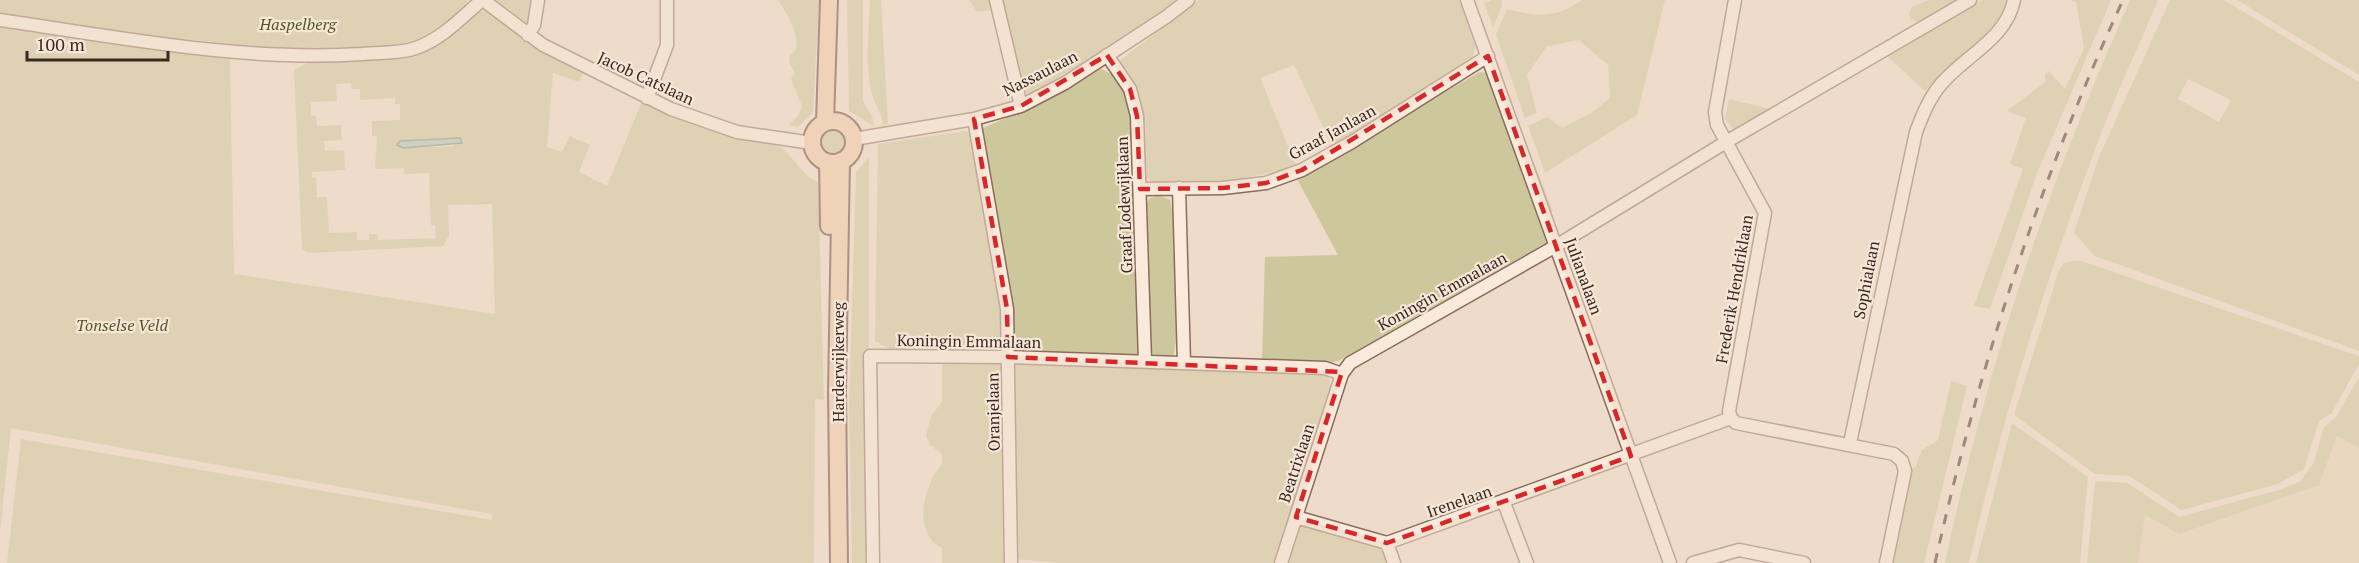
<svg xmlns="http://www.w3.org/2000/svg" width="2359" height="563" font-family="'PT Serif',serif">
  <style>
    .farmland { fill: #e4d3b6 }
    .green { fill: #cdc89c; fill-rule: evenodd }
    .water { fill: #a9c3b6; stroke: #709182; stroke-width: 1.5 }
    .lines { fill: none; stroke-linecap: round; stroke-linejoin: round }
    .minor-casing { stroke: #8b6c5d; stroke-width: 15 }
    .major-casing { stroke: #593b31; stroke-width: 20 }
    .minor { stroke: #f9eadc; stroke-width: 12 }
    .major { stroke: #f0c7a2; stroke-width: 16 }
    .rail { stroke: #3b2821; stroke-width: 3; stroke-dasharray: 10 10; stroke-linecap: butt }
    .marked { fill: none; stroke: #d62828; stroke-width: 4.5; stroke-dasharray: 12 8; stroke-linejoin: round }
    .labels { text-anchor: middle; stroke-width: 4.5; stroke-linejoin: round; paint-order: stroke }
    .park-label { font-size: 16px; font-style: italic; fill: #555728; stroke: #f6e7d8 }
    .street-label { font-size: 16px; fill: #3b2821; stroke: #f6e7d8 }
  </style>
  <rect width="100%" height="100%" fill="#eedbc9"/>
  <path class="farmland" d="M2337 436 2359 448V563H2138L2144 514 2179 534 2319 485Z"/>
  <path class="green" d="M0 0H468L465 10 426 41 407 46 312 52 143 35 0 13Z
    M494 0H534L528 22 522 23Z
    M778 0H819L813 113 798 127 789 125 799 115 802 106 791 79 795 73 789 63 790 55 795 51C801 34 787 14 778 0Z
    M847 0H863V101L872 116 874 126 849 111Z
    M870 0H881L888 124 883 125C882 111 873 103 871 90 865 61 869 29 870 0Z
    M969 0H990L992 10 977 12Z
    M1001 0H1177L1123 40 1030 94 1021 89Z
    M1199 0H1459L1476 47 1471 60 1332 146 1294 65 1260 78 1296 165C1269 175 1165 198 1145 176L1140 109 1118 65 1119 61Z
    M1492 0H1502V6L1493 27 1484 3Z
    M1582 0H1665L1637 115 1545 173 1528 126 1547 117 1562 128 1591 113 1610 98 1608 65 1579 40 1547 46 1527 75 1537 113 1525 118 1496 34 1507 9C1535 17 1557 18 1582 0Z
    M1928 0H1959L1920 23 1911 20 1909 14 1912 7Z
    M1982 0H2011C2000 28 1979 39 1958 58 1947 68 1936 80 1925 91L1887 56Z
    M2070 0H2111L2037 173 1990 309 1974 306 2023 169 2010 164 2026 118 2007 111 2045 82V74L2049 71 2065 89 2084 48 2076 2Z
    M2130 0H2158C2137 51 2112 102 2093 155 2043 288 2001 424 1969 563H1945C1987 365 2048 185 2130 0Z
    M2170 0H2224L2359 82V351L2095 256 2074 233 2099 157ZM2188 79 2231 100 2219 122 2178 99Z
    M2237 0H2359V75Z
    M488 10 584 71 579 82 553 73 547 147 562 152 570 136 590 145 579 172 607 186 642 101 703 128 779 146C794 156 801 175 818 182L824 400 815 399 814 563H7L21 439 492 520V514L11 428 0 532V25L230 59 234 274 495 314 492 204 448 205 449 236 443 246 309 253 302 249 294 70 310 61 416 54 476 12ZM351 83 352 89H360V100L395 98V104H400V120L372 121V136H377L375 169 404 168V174L429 173 431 225 435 226 436 238 378 240 377 234H369V240H357V232L329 233 327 197H317L316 178H312V172L345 170 344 150 325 151 324 141 342 140 341 125 317 126 316 116 311 115V102L337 101 336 84ZM459 138 453 146 403 148 400 141Z
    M1100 69C1123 76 1128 97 1133 118L1138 354 1135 357 1016 353 1013 349 982 133 983 128 1029 108Z
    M1480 72 1486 73 1548 242 1340 360 1327 364 1262 361 1265 257 1338 255 1296 177Z
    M1729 99 1774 110 1736 132 1725 119Z
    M1521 130 1553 211 1549 213 1520 133Z
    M966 131 973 137 995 270 1003 329 1001 348 996 353 891 350 875 341 878 144Z
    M822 142a11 11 0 1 1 22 0a11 11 0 1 1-22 0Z
    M869 157V563H852L849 407 856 173Z
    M1158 195 1170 200 1173 215 1176 339 1173 359 1153 358 1149 348 1146 205 1149 199Z
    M2074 261H2081L2359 356V364L2332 413 2319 421 2304 469 2278 484 2182 510 2129 476 2095 474 2014 415 2059 270 2064 263Z
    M942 362 999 363 1002 367 1005 563H942V548C912 534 923 485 942 464V454L930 445 926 436 931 416 942 402Z
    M1012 364 1324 374 1330 380 1331 386 1275 563H1064L1013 559Z
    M2359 377V448L2337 436 2319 485 2179 534 2145 515 2138 563H2087L2095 481 2127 483 2179 517 2282 489 2301 481 2314 462 2324 427 2336 417Z
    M1951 381 1967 386 1924 563H1892L1910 471 1916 466 1922 450 1938 440Z
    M2012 423 2088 477 2080 563H1976Z
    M1306 526 1383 550 1387 563H1286L1297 528Z"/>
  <path class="water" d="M460 138 462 143 403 148 397 145 400 141Z"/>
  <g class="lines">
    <defs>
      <path id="minor" d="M483 0 543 45 671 109 737 132 812 143
        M996 0 1021 106
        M1467 0 1670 563
        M0 20C117 37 244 62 362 54 380 52 399 54 416 48 442 39 462 17 482 0
        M528 35 534 25 538 0
        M1107 55 1130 89 1137 116 1145 361
        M647 98 667 45V0
        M974 119 1007 309 1011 563
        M854 139 974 119 1021 106 1065 83 1166 17 1188 0
        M1179 188 1184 363
        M1140 189 1223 188 1266 183 1302 170 1352 142 1488 56
        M1731 418 1729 411 1765 213 1717 125 1715 112 1735 0
        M1850 443 1916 132C1923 114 1929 98 1942 83 1965 56 2007 38 2014 0
        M1504 503 1527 563
        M1296 517 1387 543 1731 418 1736 423 1894 454 1902 461 1905 471 1886 563
        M1387 543 1394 563
        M873 563 870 356 1008 357 1325 368 1342 374
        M1281 563 1342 374 1350 363 1556 246 1726 142 1970 0
        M1693 563 1739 550 1804 563"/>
      <path id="major" d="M812 142a21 21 0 1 1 42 0a21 21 0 1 1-42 0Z
        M825 122 829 0
        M828 163 829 226
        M839 563 837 393 841 161"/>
    </defs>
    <use href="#minor" class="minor-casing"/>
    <use href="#major" class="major-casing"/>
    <use href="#minor" class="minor"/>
    <use href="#major" class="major"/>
    <path class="rail" d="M1935 563C1978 370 2040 179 2123 0"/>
  </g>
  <path d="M0 0H2359V563H0ZM1107 55 1130 89 1137 116 1140 189 1223 188 1266 183 1302 170 1488 56 1631 456 1387 543 1296 517 1342 372 1008 357 1007 309 974 119 1021 106Z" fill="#eedbc9" fill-opacity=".55" fill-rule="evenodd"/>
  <path class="marked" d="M1107 55 1130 89 1137 116 1140 189 1223 188 1266 183 1302 170 1488 56 1631 456 1387 543 1296 517 1342 372 1008 357 1007 309 974 119 1021 106Z"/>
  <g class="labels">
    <g class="park-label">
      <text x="298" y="30">Haspelberg</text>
      <text x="122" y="331">Tonselse Veld</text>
    </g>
    <g class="street-label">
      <text transform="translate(1040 73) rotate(-27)" y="6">Nassaulaan</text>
      <text transform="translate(646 78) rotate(25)" y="6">Jacob Catslaan</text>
      <text transform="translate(1332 132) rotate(-29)" y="6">Graaf Janlaan</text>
      <text transform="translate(1124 205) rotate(-92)" y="6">Graaf Lodewijklaan</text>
      <text transform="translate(1584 276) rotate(70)" y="6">Julianalaan</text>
      <text transform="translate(1866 280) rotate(-79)" y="6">Sophialaan</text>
      <text transform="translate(1734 289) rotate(-80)" y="6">Frederik Hendriklaan</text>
      <text transform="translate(1442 291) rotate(-29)" y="6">Koningin Emmalaan</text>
      <text transform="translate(969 341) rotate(1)" y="6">Koningin Emmalaan</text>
      <text transform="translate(838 362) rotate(-90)" y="6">Harderwijkerweg</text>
      <text transform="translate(993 412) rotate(-91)" y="6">Oranjelaan</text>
      <text transform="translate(1296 463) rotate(-72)" y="6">Beatrixlaan</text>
      <text transform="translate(1459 501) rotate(-19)" y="6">Irenelaan</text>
    </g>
  </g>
  <path d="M27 51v9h141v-9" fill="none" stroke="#3b2821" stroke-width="3"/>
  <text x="36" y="51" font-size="18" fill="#3b2821" stroke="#f6e7d8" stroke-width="4.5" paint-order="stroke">100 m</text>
</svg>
